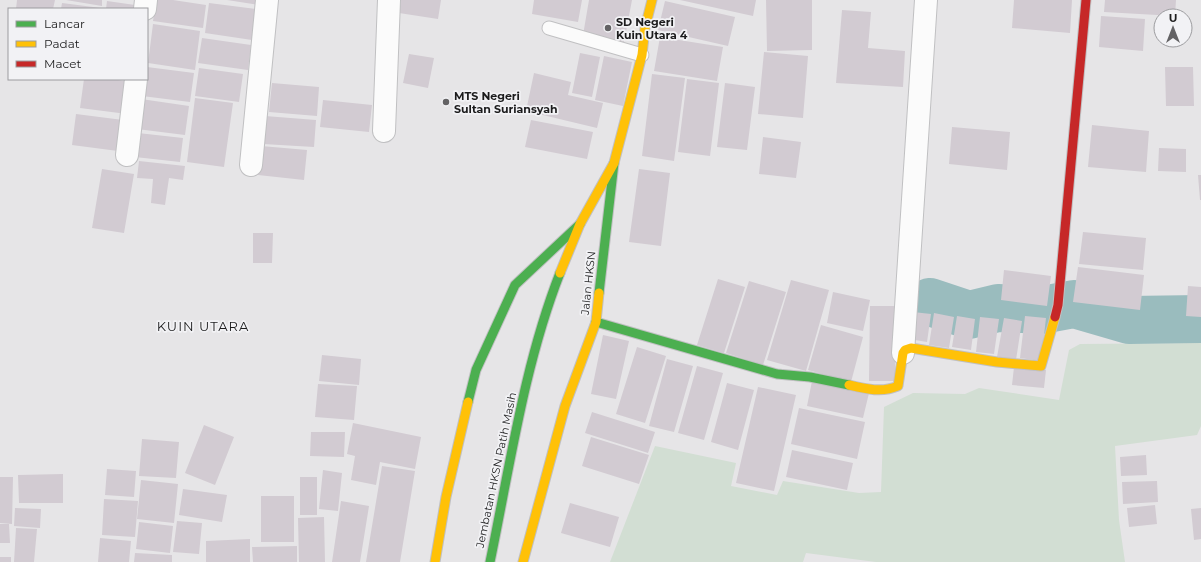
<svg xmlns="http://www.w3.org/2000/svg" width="1201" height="562" font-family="Montserrat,sans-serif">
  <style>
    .green { fill: #d2ded3 }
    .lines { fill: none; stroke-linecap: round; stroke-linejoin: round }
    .river { stroke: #9abcbe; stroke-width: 48 }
    .building { fill: #d2cbd2 }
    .lane-casing { stroke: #c0c0c2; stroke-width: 15 }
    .street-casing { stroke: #c0c0c2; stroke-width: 24 }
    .fast-casing { stroke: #c0c0c2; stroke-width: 11 }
    .slow-casing { stroke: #c0c0c2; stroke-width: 11 }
    .jam-casing { stroke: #c0c0c2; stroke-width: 11 }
    .lane { stroke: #fbfbfb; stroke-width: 13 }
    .street { stroke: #fbfbfb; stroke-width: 22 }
    .fast { stroke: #4caf50; stroke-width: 9 }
    .slow { stroke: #ffc107; stroke-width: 9 }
    .jam { stroke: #c62828; stroke-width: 9 }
    .poi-dot { fill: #636264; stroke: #f2f2f5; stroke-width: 1.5 }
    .labels { text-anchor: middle; stroke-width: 3.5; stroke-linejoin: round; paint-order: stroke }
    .poi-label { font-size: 11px; font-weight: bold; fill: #1c1c1d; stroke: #f2f2f5; text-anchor: start }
    .street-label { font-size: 11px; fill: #1c1c1d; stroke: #f2f2f5 }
    .quarter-label { font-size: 13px; letter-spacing: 1px; fill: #1c1c1d; stroke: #f2f2f5 }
  </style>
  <rect width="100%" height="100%" fill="#e6e5e7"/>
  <path class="green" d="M1201 343V426L1197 435 1115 446 1119 520 1125 562H876L806 553 803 562H610L655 446 736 463 731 486 777 495 783 481 859 493 881 492 884 407 913 393 965 394 979 388 1059 400 1069 350 1080 344Z"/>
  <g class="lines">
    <path class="river" d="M930 302 969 315 998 308 1042 310 1074 304 1129 320 1201 319"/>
  </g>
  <path class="building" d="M17 0H55L53 9H16Z
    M66 0H102V6Z
    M156 0H173L206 5 203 28 153 21Z
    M227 0H260V5Z
    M401 0H441L438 19 399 13Z
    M534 0H582L578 22 532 14Z
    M589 0H632L624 42 583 35Z
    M680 0H756L753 16Z
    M766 0H812V50L767 51Z
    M1014 0H1072L1070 33 1012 28Z
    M1105 0H1176L1175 16 1104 12Z
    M107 1 142 6 141 9H106Z
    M665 1 735 17 728 46 658 30Z
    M62 3 101 8V9H61Z
    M209 3 256 9 252 40 205 33Z
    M842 10 871 12 868 48 905 51 903 87 836 83Z
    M1101 16 1145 19 1143 51 1099 47Z
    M153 24 200 31 195 70 148 63Z
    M660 37 723 47 717 81 654 71Z
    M202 38 251 45 248 70 198 63Z
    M764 52 808 56 803 118 758 114Z
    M580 53 600 57 592 97 572 93Z
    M409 54 434 58 428 88 403 83Z
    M604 56 632 62 623 106 595 100Z
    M147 67 194 73 190 102 142 96 144 79H147Z
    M1165 67H1193L1194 106H1166Z
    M199 68 243 74 239 102 195 96Z
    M534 73 571 82 568 95 603 103 597 128 526 111Z
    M652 74 685 78 674 161 642 156Z
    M84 79H112L131 82 127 114 80 108Z
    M687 79 719 83 710 156 678 152Z
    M272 83 319 87 317 116 269 112Z
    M725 83 755 87 747 150 717 147Z
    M195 98 233 103 224 167 187 162Z
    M141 99 189 106 185 135 137 129Z
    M323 100 372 105 369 132 320 127Z
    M76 114 123 120 118 151 72 145Z
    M265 116 316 120 314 147 263 144Z
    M531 120 593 132 587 159 525 147Z
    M1092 125 1149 131 1146 172 1088 167Z
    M952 127 1010 132 1007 170 949 164Z
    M138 133 183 138 180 162 135 157Z
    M763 137 801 142 796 178 759 174Z
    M261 146 307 150 304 180 258 175Z
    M1159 148 1186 149V172L1158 171Z
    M139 161 185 166 183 180 169 178 165 205 151 203 153 179 137 178Z
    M102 169 134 174 124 233 92 228Z
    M639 169 670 173 661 246 629 242Z
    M1198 175H1201V200H1200Z
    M1083 232 1146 238 1143 270 1079 264Z
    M253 233H273L272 263H253Z
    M1078 267 1144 275 1140 310 1073 302Z
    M1004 270 1051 276 1047 306 1001 300Z
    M718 279 745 287 724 353 697 345Z
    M791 280 829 290 806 371 767 360Z
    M749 281 786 292 763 365 726 353Z
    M1188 286 1201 287V317L1186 316Z
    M833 292 870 300 863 331 827 323Z
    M870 306H895V381H869Z
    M913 312 931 314 927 342 909 339Z
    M934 313 954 317 949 348 929 345Z
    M957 316 975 319 971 350 952 347Z
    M1025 316 1046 318 1041 361 1020 358Z
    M980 317 999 319 994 354 976 352Z
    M1004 318 1022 321 1016 360 997 357Z
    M821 325 863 337 851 382 808 370Z
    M603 335 629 341 616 399 591 394Z
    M637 347 666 356 645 423 616 414Z
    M322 355 361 359 359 385 319 381Z
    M667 359 693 366 674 432 649 426Z
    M697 366 723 373 704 440 678 433Z
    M1014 367 1046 370 1044 388 1012 385Z
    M812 381 869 393 863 418 807 406Z
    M727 383 754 390 738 450 711 442Z
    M318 384 357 386 354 420 315 417Z
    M758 387 796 395 774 491 736 483Z
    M799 408 865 422 857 459 791 444Z
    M592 412 655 432 648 453 585 433Z
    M353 423 421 437 415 469 380 462 376 485 351 480 355 456 347 454Z
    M204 425 234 437 215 485 185 473Z
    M311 432H345L344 457 310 456Z
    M591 437 649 455 639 484 582 466Z
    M142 439 179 442 176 478 139 476Z
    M792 450 853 463 847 490 786 477Z
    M1146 455 1147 475 1121 476 1120 457Z
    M382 466 415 471 400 562H366Z
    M107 469 136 471 134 497 105 495Z
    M323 470 342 473 338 511 319 509Z
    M63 474V503H19L18 475Z
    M0 477H13L12 524 0 523Z
    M300 477H317V515H300Z
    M141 480 178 484 174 523 137 519Z
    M1157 481 1158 502 1123 504 1122 482Z
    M183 489 227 495 222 522 179 515Z
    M261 496H294V542H261Z
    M104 499 138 501 135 537 102 535Z
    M341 501 369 506 360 562H332Z
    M570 503 619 517 610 547 561 533Z
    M1155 505 1157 524 1129 527 1127 508Z
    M15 508 41 509 40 528 14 526Z
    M1201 508V539L1194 540 1191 509Z
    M324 517 325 562H299L298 518Z
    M177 521 202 523 199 554 173 552Z
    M139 522 173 526 170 553 136 549Z
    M0 524H9L10 543H0Z
    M16 528 37 529 34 562H14Z
    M100 538 131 541 129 562H98Z
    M250 539V562H206V541Z
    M297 546V562H253L252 547Z
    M135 553 172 555V562H134Z
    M0 557H11V562H0Z"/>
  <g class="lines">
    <defs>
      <path id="lane" d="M549 28 642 55"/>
      <path id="street" d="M145 9 146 0
        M384 131 389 0
        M127 155 136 79
        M251 165 267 0
        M903 353 926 0"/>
      <path id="fast" d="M599 293 614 163
        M596 322 777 374 810 377 849 385
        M468 402 476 370 515 285 580 224
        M490 562C510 466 524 365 560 273"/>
      <path id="slow" d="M560 273 580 224 614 163 642 55 645 28 652 0
        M849 385C866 389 882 393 898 386L903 353 905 350 911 348 997 362 1041 366 1055 317
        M435 562 446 497 468 402
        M523 562 565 406 596 322 599 293"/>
      <path id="jam" d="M1055 317 1058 305 1086 0"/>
    </defs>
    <use href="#lane" class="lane-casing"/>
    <use href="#street" class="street-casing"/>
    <use href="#fast" class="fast-casing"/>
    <use href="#slow" class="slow-casing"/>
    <use href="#jam" class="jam-casing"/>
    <use href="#lane" class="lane"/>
    <use href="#street" class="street"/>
    <use href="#fast" class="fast"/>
    <use href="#slow" class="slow"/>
    <use href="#jam" class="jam"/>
  </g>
  <g class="poi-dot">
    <circle cx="608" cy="28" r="4"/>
    <circle cx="446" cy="102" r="4"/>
  </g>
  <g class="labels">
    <g class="poi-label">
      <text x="616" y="26">SD Negeri<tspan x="616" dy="13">Kuin Utara 4</tspan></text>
      <text x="454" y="100">MTS Negeri<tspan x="454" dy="13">Sultan Suriansyah</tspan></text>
    </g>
    <g class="street-label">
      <text transform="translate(588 283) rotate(-84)" y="4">Jalan HKSN</text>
      <text transform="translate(496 470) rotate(-78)" y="4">Jembatan HKSN Patih Masih</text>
    </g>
    <g class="quarter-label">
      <text x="203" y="331">KUIN UTARA</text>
    </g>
  </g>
  <rect x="8" y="8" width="140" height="72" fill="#f2f2f5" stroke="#9c9c9f"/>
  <rect x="16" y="21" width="20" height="6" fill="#4caf50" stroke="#9c9c9f"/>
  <text x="44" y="28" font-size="12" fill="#1c1c1d">Lancar</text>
  <rect x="16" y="41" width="20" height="6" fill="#ffc107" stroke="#9c9c9f"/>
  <text x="44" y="48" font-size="12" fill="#1c1c1d">Padat</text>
  <rect x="16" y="61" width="20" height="6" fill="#c62828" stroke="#9c9c9f"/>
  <text x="44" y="68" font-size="12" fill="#1c1c1d">Macet</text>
  <g transform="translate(1173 28)"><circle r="19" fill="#f2f2f5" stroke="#9c9c9f"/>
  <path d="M0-3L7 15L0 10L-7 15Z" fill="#636264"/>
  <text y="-6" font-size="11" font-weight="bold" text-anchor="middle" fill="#1c1c1d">U</text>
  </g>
</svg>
